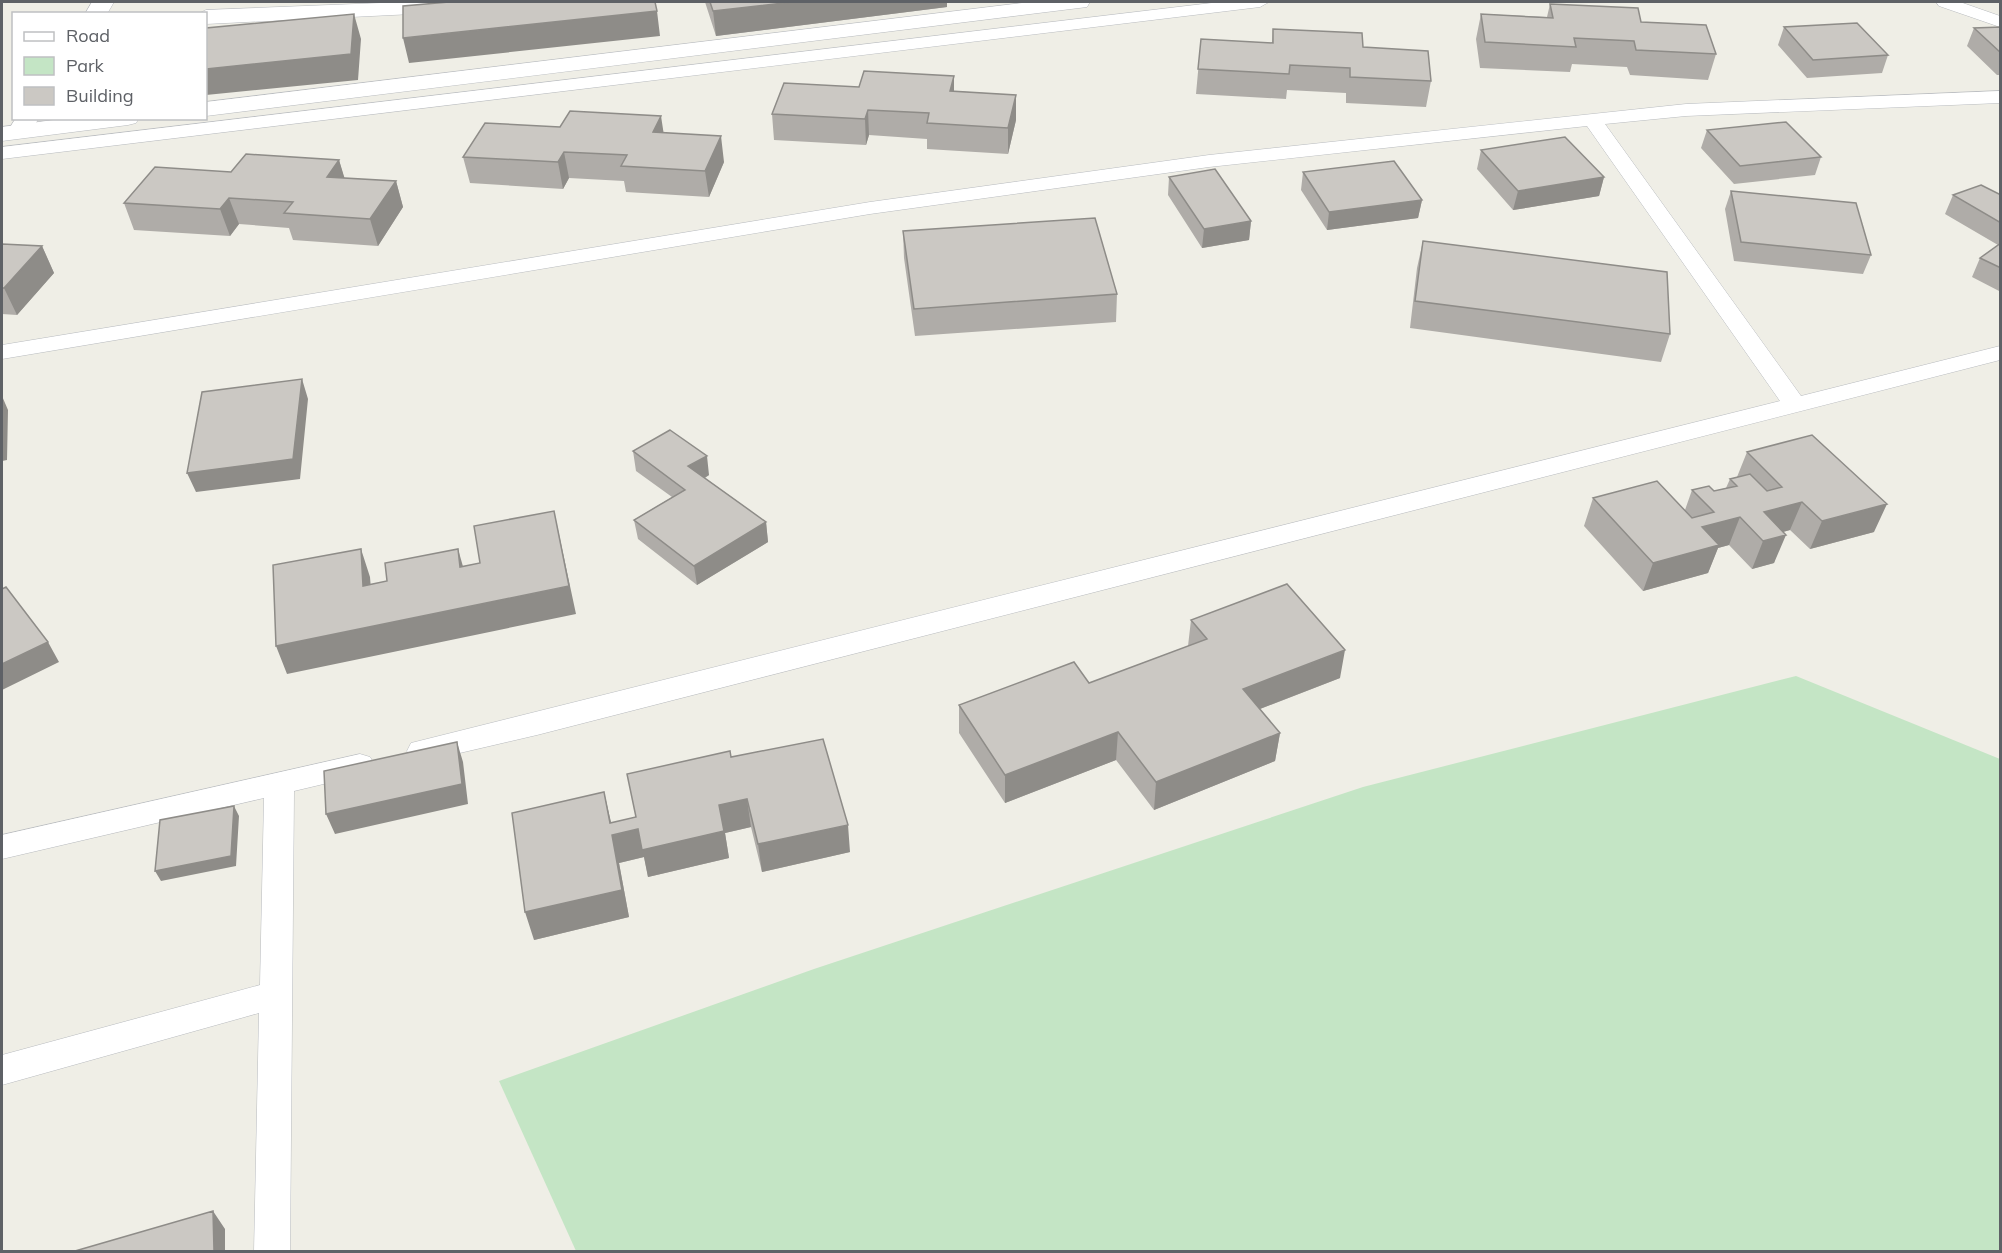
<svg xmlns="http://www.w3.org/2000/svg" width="2002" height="1253" font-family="Mulish,sans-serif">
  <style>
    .green { fill: #c4e5c5 }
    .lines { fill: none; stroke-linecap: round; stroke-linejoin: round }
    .service-casing { stroke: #b8bbbf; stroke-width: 1 }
    .minor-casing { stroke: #b8bbbf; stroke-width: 1 }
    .tertiary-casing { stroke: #b8bbbf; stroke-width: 1 }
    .service { fill: #fff; fill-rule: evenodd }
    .minor { fill: #fff; fill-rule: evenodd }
    .tertiary { fill: #fff; fill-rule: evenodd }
    .wall { fill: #afaca8 }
    .shaded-wall { fill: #8e8c88 }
    .building { fill: #cbc8c3; stroke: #8e8c88; stroke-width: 1.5 }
  </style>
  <rect width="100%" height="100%" fill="#efeee6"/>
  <path class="green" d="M1796 676 2000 759V1251H576L499 1081 814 969 1363 787Z"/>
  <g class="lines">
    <defs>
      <path id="service" d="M1220 2H1269L1260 7 2 159V147Z
        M1936 2H1960L2000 16V27L1939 6Z
        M2000 91V103L1686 116 1605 124 1801 396 2000 346V360L537 735 421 762 411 759 407 751 411 743 1780 401 1587 126 1209 167 870 214 2 359V345L870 202 1209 155 1686 104Z
        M360 754 370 757 375 765 370 773 294 791 290 1252H254L259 1013 2 1085V1055L260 985 264 798 2 859V835Z"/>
      <path id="minor" d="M92 2H114L107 14H85Z
        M406 2H549L546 7 538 8 206 24V14H198L206 10Z
        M16 118H39L27 137H11L7 132Z"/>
      <path id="tertiary" d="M1030 2H1090L1087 7 1079 8 206 116V102Z
        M68 118H139L136 123 128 125 2 141V127Z"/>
    </defs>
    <use href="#service" class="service-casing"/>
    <use href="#minor" class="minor-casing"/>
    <use href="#tertiary" class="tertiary-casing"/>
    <use href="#service" class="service"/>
    <use href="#minor" class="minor"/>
    <use href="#tertiary" class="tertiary"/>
  </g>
  <path class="wall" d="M705 2H947V7L716 36Z
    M1550 4 1641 22 1716 54 1708 80 1630 75 1627 67 1572 64 1570 72 1480 68 1476 39 1481 14 1547 17Z
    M1784 27 1888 55 1882 73 1807 78 1778 45Z
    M2001 27V75H1997L1967 46 1974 28Z
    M1273 29 1363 47 1431 81 1426 107 1346 103V93L1287 90 1286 99 1196 94 1201 39 1272 43Z
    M954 76V91L1016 95V120L1008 154 927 149V139L869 135 866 145 774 140 772 114 859 87Z
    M1707 130 1821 157 1815 175 1734 184 1701 148Z
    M664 132 724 162 709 197 626 192 624 181 569 178 563 189 470 183 463 157Z
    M1481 150 1604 177 1599 196 1513 210 1477 169Z
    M339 160 344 178 396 181 403 207 378 246 293 240 289 228 239 224 230 236 134 230 124 203 231 172Z
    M1303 172 1422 200 1418 218 1327 230 1301 190Z
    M1169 177 1251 221 1249 240 1202 248 1168 195Z
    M1731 191 1871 255 1863 274 1734 261 1725 209Z
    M1953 195H2001V292L1972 277 1980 258 1998 245 1945 214Z
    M903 231 1117 294 1116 322 915 336 904 258Z
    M1423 241 1670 334 1661 362 1410 328 1417 268Z
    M2 244 42 246 54 273 17 315 2 314Z
    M633 451 709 475 705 478 766 522 768 542 697 585 638 539 634 520 672 497 636 471Z
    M1747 452 1874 532 1810 549 1790 530 1783 532 1774 563 1752 569 1729 545 1718 548 1708 573 1643 591 1584 526 1593 498 1685 510 1692 490 1714 491 1726 488 1730 479 1737 477Z
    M1191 620 1340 678 1260 709 1280 733 1275 761 1154 810 1116 760 1005 803 959 733V705L1089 683 1188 646Z
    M731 757 850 852 762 872 751 827 725 833 729 858 648 877 644 857 619 863 629 917 534 940 611 823 636 817Z"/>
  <path class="shaded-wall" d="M792 2H947V7L716 36 713 11Z
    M657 11 660 36 409 63 403 38Z
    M354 14 361 39 358 80 206 95V69Z
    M954 76V102L950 91Z
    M1016 95V120L1008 154V128Z
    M868 110 869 135 866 145 865 119Z
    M661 116 665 142 653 132Z
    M721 136 724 162 709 197 705 171Z
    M564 152 569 178 563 189 558 162Z
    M339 160 347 186 327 177Z
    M1604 177 1599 196 1513 210 1518 191Z
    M396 181 403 207 378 246 370 219Z
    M229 198 239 224 230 236 220 209Z
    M1422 200 1418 218 1327 230 1329 212Z
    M1251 221 1249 240 1202 248 1204 229Z
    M42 246 54 273 17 315 4 288Z
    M302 379 308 399 300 479 196 492 187 473Z
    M2 396 8 410 7 460 2 461Z
    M707 456 709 475 691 486 688 466Z
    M1802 502 1790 530 1761 538 1764 512Z
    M1887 504 1874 532 1810 549 1822 521Z
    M554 511 576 614 287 674 276 646 569 586Z
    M1740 517 1729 545 1718 548 1708 573 1643 591 1653 563 1702 527Z
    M766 522 768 542 697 585 694 566Z
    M1786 535 1774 563 1752 569 1763 541Z
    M361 549 370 577 373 614 363 586Z
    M458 549 466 577 460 567Z
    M48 642 59 662 2 690V664Z
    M1345 650 1340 678 1239 717 1243 689Z
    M1118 732 1116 760 1005 803V775Z
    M1280 733 1275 761 1154 810 1156 782Z
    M457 742 463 762 468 804 335 834 326 814Z
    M604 792 614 835 638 829 719 805 747 799 751 827 725 833 729 858 648 877 644 857 619 863 629 917 534 940 525 912Z
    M234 806 239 816 236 866 161 881 155 871Z
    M848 825 850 852 762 872 758 844Z
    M213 1211 225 1229V1251H214Z"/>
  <path class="building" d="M449 2H655L657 11 403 38V6Z
    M710 2H792L713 11Z
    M1550 4 1638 8 1641 22 1706 25 1716 54 1636 50 1634 41 1574 38 1576 47 1485 42 1481 14 1553 18Z
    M354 14 351 54 206 69V28Z
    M1857 23 1888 55 1813 60 1784 27Z
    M2001 27V53L1974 28Z
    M1273 29 1362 33 1363 47 1428 51 1431 81 1350 77V68L1290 65 1289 74 1198 69 1201 39 1273 43Z
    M864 71 954 76 950 91 1016 95 1008 128 927 123 929 113 868 110 865 119 772 114 784 83 859 87Z
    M570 111 661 116 653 132 721 136 705 171 621 166 627 155 564 152 558 162 463 157 485 123 560 127Z
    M1786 122 1821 157 1740 166 1707 130Z
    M1565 137 1604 177 1518 191 1481 150Z
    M246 154 339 160 327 177 396 181 370 219 284 213 293 202 229 198 220 209 124 203 155 167 231 172Z
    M1394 161 1422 200 1329 212 1303 172Z
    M1215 169 1251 221 1204 229 1169 177Z
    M1981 185 2001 195V223L1953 195Z
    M1731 191 1856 203 1871 255 1741 242Z
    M1095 218 1117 294 914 309 903 231Z
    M1423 241 1667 272 1670 334 1415 301Z
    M2001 243V268L1980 258Z
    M2 244 42 246 4 288H2Z
    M302 379 293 459 187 473 202 392Z
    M670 430 707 456 688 466 766 522 694 566 634 520 685 490 633 451Z
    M1812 435 1887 504 1822 521 1802 502 1764 512 1786 535 1763 541 1740 517 1702 527 1719 545 1653 563 1593 498 1657 481 1692 518 1714 512 1692 490 1709 486 1714 491 1737 486 1730 479 1750 474 1767 491 1782 487 1747 452Z
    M554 511 569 586 276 646 273 565 361 549 363 586 387 581 385 563 458 549 460 567 480 563 474 526Z
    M1287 584 1345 650 1243 689 1280 733 1156 782 1118 732 1005 775 959 705 1074 662 1089 683 1207 639 1191 620Z
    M6 587 48 642 2 664V589Z
    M823 739 848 825 758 844 747 799 719 805 724 831 642 850 638 829 612 835 622 890 525 912 512 813 604 792 610 823 636 817 627 774 730 751 731 757Z
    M457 742 462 784 326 814 324 771Z
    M234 806 231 856 155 871 160 820Z
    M213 1211 214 1251H75Z"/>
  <rect width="2002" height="1253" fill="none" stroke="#5e6166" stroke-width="6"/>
  <rect x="12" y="12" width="195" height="108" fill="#ffffff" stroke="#bfc0c2" stroke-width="1.5"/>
  <rect x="24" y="32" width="30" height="9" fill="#ffffff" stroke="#bfc0c2" stroke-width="1.5"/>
  <text x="66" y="42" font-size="18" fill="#5e6166">Road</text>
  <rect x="24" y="57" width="30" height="18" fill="#c4e5c5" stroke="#bfc0c2" stroke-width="1.5"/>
  <text x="66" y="72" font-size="18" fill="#5e6166">Park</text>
  <rect x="24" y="87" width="30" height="18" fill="#cbc8c3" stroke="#bfc0c2" stroke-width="1.5"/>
  <text x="66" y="102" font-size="18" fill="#5e6166">Building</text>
</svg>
